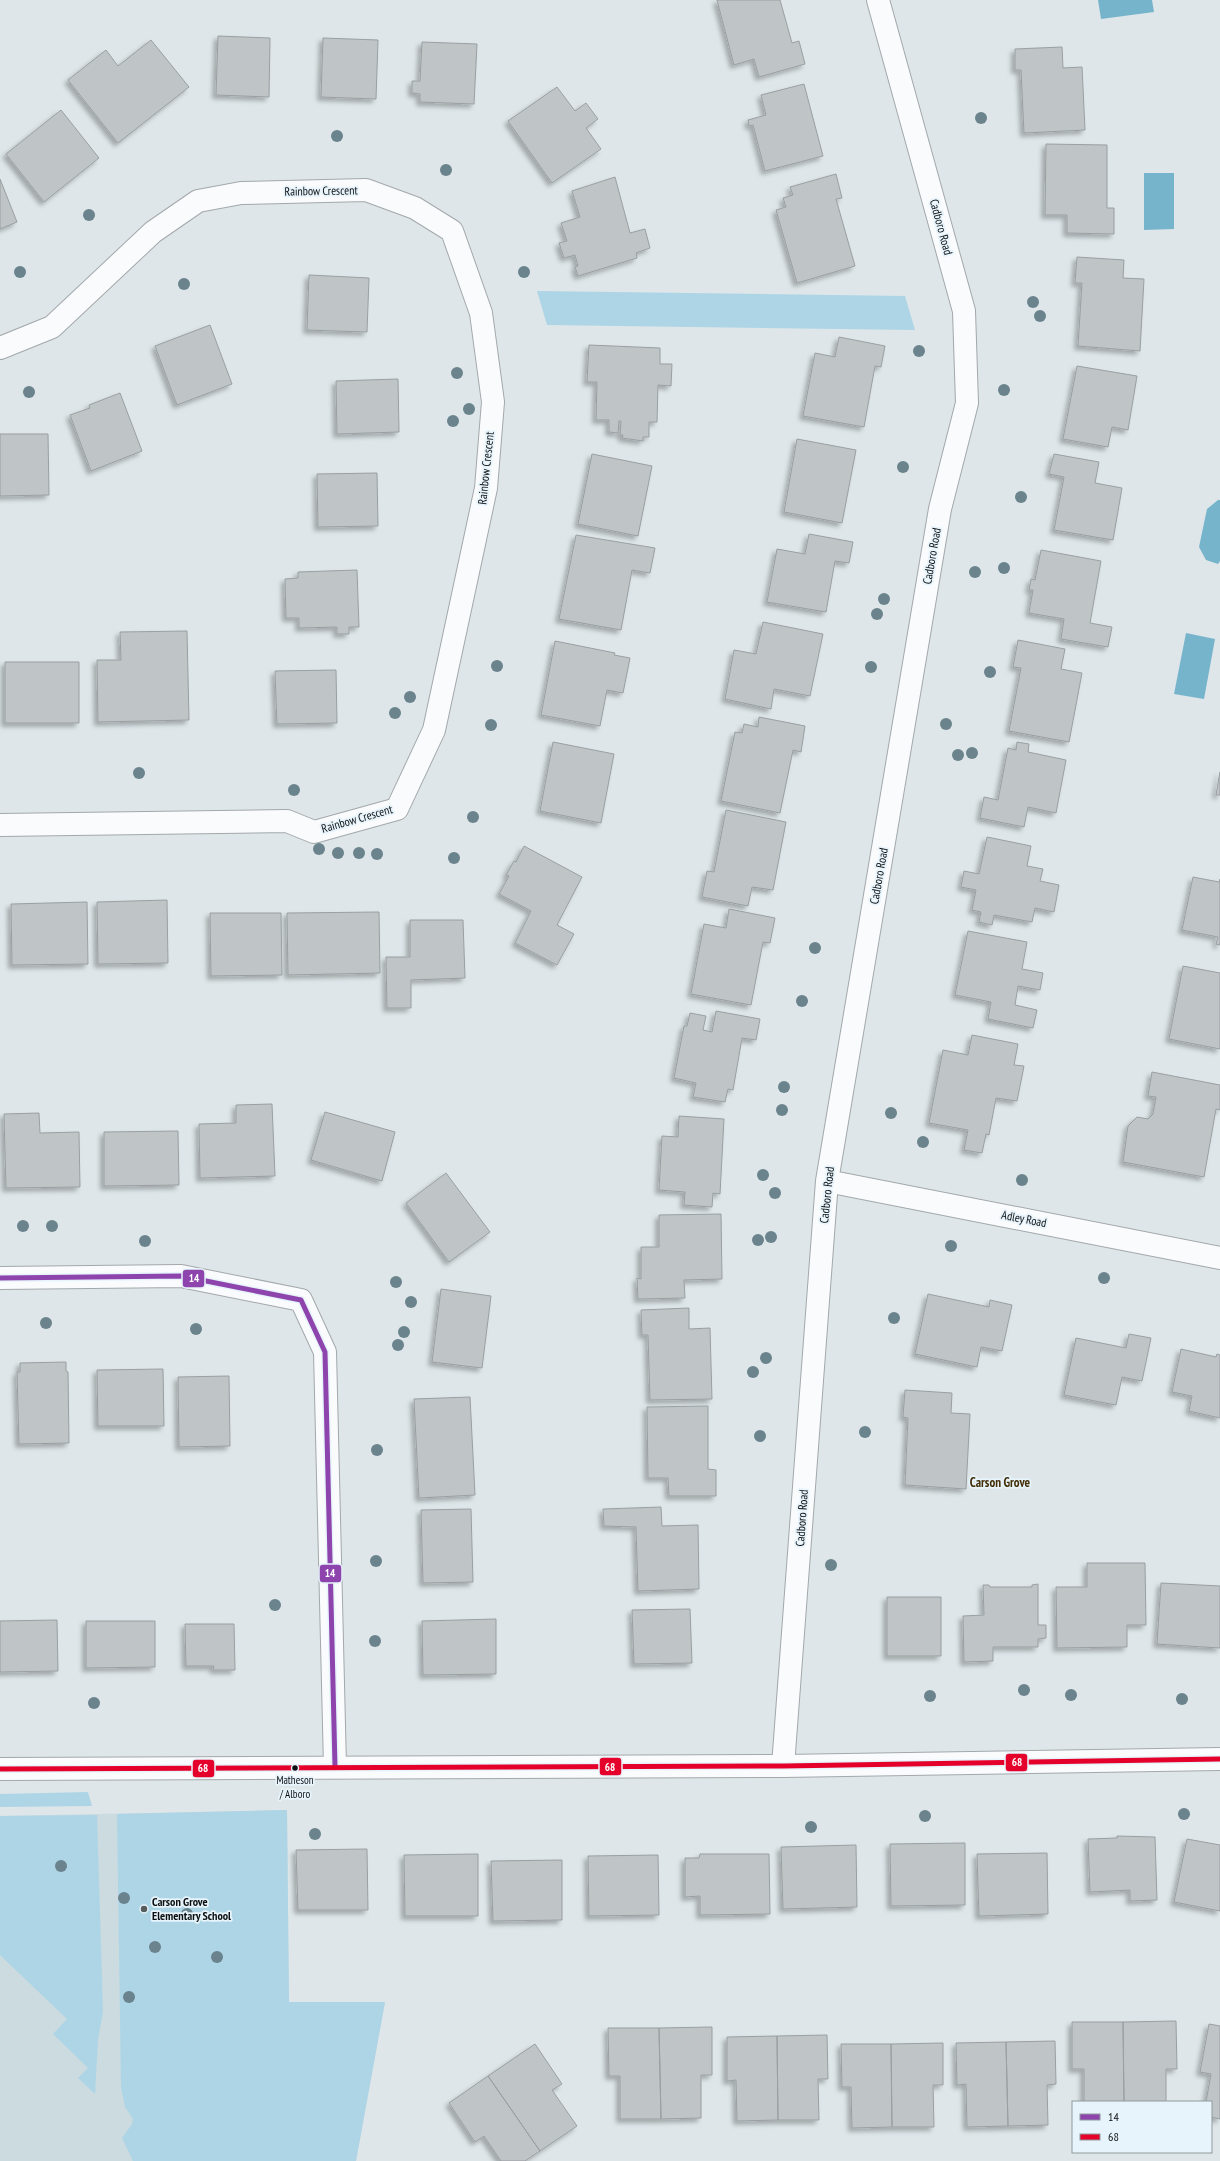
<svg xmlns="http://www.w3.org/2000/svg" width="1220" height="2161" font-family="'PT Sans Narrow',sans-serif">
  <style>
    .built { fill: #cbdbe0 }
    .green { fill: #add5e6 }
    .water { fill: #76b4cc }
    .building { fill: #bfc4c7; stroke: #9a9fa2; filter: url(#shadow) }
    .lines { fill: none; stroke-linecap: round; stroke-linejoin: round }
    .street-casing { stroke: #a3a8ab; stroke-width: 24 }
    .secondary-casing { stroke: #a3a8ab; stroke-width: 24 }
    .street { stroke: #fafbfc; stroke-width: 22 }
    .secondary { stroke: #fafbfc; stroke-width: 22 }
    .bus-1-casing { stroke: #e7f4fb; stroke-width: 8 }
    .bus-2-casing { stroke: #e7f4fb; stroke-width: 8 }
    .bus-1 { stroke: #8e44ad; stroke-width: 5 }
    .bus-2 { stroke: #e4002b; stroke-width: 5 }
    .tree { fill: #6a838d }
    .bus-dot { fill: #0c1012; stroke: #e7f4fb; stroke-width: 1.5 }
    .poi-dot { fill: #565b5d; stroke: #e7f4fb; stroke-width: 1.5 }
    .labels { text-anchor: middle; stroke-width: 3.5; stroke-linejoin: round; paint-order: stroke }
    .bus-label { font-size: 11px; fill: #0c1012; stroke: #e7f4fb }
    .street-label { font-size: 12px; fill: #0c1012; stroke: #e7f4fb }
    .poi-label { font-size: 12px; font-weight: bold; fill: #0c1012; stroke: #e7f4fb; text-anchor: start }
    .neighbourhood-label { font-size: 13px; font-weight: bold; fill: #442f09; stroke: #e7f4fb }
    .line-badge { stroke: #e7f4fb; stroke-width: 1.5 }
    .badge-label { font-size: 11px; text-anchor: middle; font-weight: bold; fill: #fff }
  </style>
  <defs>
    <filter id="shadow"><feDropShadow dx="-3.5" dy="3.5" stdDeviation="2" flood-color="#0004"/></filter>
  </defs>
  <rect width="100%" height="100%" fill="#dee6e9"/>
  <path class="built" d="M287 1810 289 2002H385L356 2161H0V1816Z"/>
  <path class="green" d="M537 291 905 296 915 330 547 325Z
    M88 1792 92 1806 0 1807V1794Z
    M287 1810 289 2002H385L356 2161H133L122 2138 132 2124 133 2119 125 2107 121 2087 117 1814Z
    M97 1815 103 2012 98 2039 95 2094 78 2078 88 2068 53 2034 67 2019 0 1955V1816Z"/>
  <path class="water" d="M1098 0H1152L1154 12 1101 19Z
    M1144 173H1174V229L1144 230Z
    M1218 500H1220V561L1218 564 1206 560 1199 547 1207 509Z
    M1186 633 1215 639 1204 699 1174 694Z"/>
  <path class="building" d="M717 0H780L792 43 799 41 805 64 759 77 754 59 734 65Z
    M218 36 270 38 269 97 216 95Z
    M323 38 378 40 376 99 321 97Z
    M151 40 189 87 118 143 68 80 106 50 118 66Z
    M422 42 477 44 474 104 420 102V94L412 93V81H420Z
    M1062 47 1063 68 1082 67 1085 130 1024 133 1021 70H1015V49Z
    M804 84 823 156 765 171 753 125 749 126 748 120 766 115 761 95Z
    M557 87 575 111 586 103 598 119 586 128 601 149 552 183 508 121Z
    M61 110 99 158 44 202 6 154Z
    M1046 144 1107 145V208H1114V234L1067 233V215H1045Z
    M836 174 842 198 836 199 855 266 797 283 776 210 786 207 783 198 793 195 790 187Z
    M615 177 630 233 645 229 650 248 636 253 637 258 578 276 575 267 578 266 575 255 564 258 559 243 567 241 561 223 580 217 572 191Z
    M0 179 17 222 0 229Z
    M1077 257 1124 260 1123 278 1144 279 1140 351 1078 346 1082 283H1075Z
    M309 275 369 278 367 332 307 330Z
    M210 325 232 384 177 405 155 346Z
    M839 337 885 346 881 367 875 366 864 427 803 416 815 353 835 357Z
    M589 345 660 348V364H672L671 386 658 385 657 422H649V437H643V441L622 438 623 435H620L621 421H619L618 433 609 432V420H596L597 382H587Z
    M1077 366 1137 376 1128 430 1112 427 1108 447 1063 439Z
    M398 379 399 432 337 434 336 381Z
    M120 393 142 451 91 471 70 415 90 408 89 405Z
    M0 434H48L49 495 0 496Z
    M797 439 856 450 842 523 784 512Z
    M592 454 652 466 638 536 578 524Z
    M1054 454 1099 462 1095 483 1122 488 1113 540 1054 530 1064 477 1049 474Z
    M377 473 378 526 318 527 317 474Z
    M809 534 853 542 849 563 835 561 826 612 767 602 777 549 805 554Z
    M576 535 655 548 650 573 632 570 621 630 559 619Z
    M1041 550 1101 561 1090 623 1112 627 1108 647 1061 639 1064 619 1029 613 1033 590H1029L1031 579 1035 580Z
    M357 570 359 627H349V634H337V627L299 628V618H286L285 579 298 578V572Z
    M763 622 823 634 810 696 774 689 771 709 725 699 734 650 756 654Z
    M187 631 189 720 98 722 97 660H121L120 632Z
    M1018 640 1065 649 1061 669 1082 673 1069 742 1009 731 1021 668 1013 667Z
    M555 641 615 653 614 655 630 658 623 693 607 690 600 726 541 715Z
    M5 662H79V723H5Z
    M336 670 337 723 277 724 275 671Z
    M759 717 805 726 801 752 793 750 780 813 721 801 735 732 742 733 744 724 758 727Z
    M553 742 614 754 601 823 540 811Z
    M1017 742 1029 744 1028 752 1066 760 1056 813 1028 807 1024 827 980 818 984 797 998 800 1008 748 1016 750Z
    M1220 772V795H1216Z
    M726 810 786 822 773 890 752 887 748 906 702 897 707 871 714 872Z
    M987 837 1031 846 1027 866 1043 869 1040 881 1059 885 1054 912 1035 908 1032 922 994 915 992 925 979 922 981 912 972 910 976 890 961 887 964 871 979 874Z
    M524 846 582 877 557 925 574 934 557 965 515 943 531 911 499 894 509 876 506 875 514 861 516 862Z
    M1193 877 1219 882 1220 879V945L1216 944 1218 937 1182 930Z
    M167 900 168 963 98 964 97 902Z
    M87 902 88 964 12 965 11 904Z
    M729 909 775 918 770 943 763 942 751 1005 691 994 704 924 726 928Z
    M379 912 380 973 288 975 287 913Z
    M210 913H281L282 975 211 976Z
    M410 920H463L465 978 411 980V1008H387L386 957H410Z
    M968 931 1027 942 1022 969 1043 973 1040 990 1018 986 1015 1005 1037 1010 1033 1028 988 1019 991 1002 955 995Z
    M1183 966 1220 973V1049L1169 1039Z
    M716 1011 760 1019 756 1040 742 1038 733 1090 728 1089 725 1102 693 1097 696 1083 674 1078 684 1026H687L690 1013 706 1016 703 1030 712 1032Z
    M972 1035 1018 1044 1014 1065 1024 1066 1017 1101 996 1098 989 1135 986 1134 982 1153 964 1150 968 1130 929 1123 943 1050 968 1055Z
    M1152 1072 1220 1085V1110L1216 1109 1204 1177 1123 1162 1128 1126 1137 1117 1148 1119 1153 1114 1156 1097 1148 1096Z
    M272 1104 275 1176 200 1178 199 1124 236 1123V1105Z
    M325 1112 395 1132 382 1181 311 1160Z
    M39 1113 40 1133 79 1132 80 1187 6 1188 4 1114Z
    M679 1116 724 1119 720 1194 713 1193 712 1207 684 1205 685 1192 659 1190 662 1136 678 1137Z
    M178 1131 179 1185 104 1186V1132Z
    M446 1173 490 1232 449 1262 406 1203Z
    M721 1214 722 1279 684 1280 685 1298 638 1299 637 1278 641 1279V1247H659V1215Z
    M441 1289 491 1296 482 1368 432 1362Z
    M928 1294 989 1307 990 1300 1012 1305 1002 1351 981 1347 977 1367 915 1354Z
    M689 1308V1329L710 1328 712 1399 650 1400 648 1335H642L641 1310Z
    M1129 1334 1151 1338 1142 1381 1122 1377 1116 1405 1064 1395 1076 1338 1126 1348Z
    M1181 1349 1216 1357 1217 1354 1220 1355V1418L1189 1411 1192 1396 1172 1392Z
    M66 1362V1371L68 1372 69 1443 19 1444 17 1372H20V1363Z
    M163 1369 164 1426H98L97 1370Z
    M229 1376 230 1446 179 1447 178 1377Z
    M905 1390 952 1393 951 1413 970 1414 966 1489 905 1485 908 1418 903 1417Z
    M470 1397 475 1495 419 1498 414 1399Z
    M708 1406V1469L716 1470V1496H669L668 1478H648L647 1407Z
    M661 1507 662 1526 698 1525 699 1589 638 1591 636 1527 604 1526 603 1509Z
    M471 1509 473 1582 423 1583 421 1510Z
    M1087 1563H1145L1146 1625H1127V1647L1057 1648 1056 1587H1087Z
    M1161 1583 1220 1586V1648L1157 1644Z
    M1038 1584V1625H1046V1638L1038 1639V1647H993V1661L964 1662 963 1616 984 1615 983 1585H989L990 1587H1032V1585Z
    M887 1597H941V1656H887Z
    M690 1609 692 1663 634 1664 632 1610Z
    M496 1619V1674L423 1675 422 1621Z
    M57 1620 58 1671 0 1672V1621Z
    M86 1621H155V1667L86 1668Z
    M185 1624H234L235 1670H213L214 1666H186Z
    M1117 1836 1155 1837 1157 1900 1130 1901V1890L1090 1892 1088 1839 1117 1838Z
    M1187 1839 1220 1845V1911L1174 1902Z
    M965 1843V1905L891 1906 890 1844Z
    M856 1845 857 1907 783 1909 781 1847Z
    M367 1849 368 1910H298L296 1850Z
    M1047 1853 1048 1914 979 1916 977 1854Z
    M478 1854V1916H405L404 1855Z
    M700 1854H769L770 1914 700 1915V1896L685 1897V1858H699Z
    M658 1855 659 1915 589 1916 588 1856Z
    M562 1860V1920L493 1921 491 1861Z
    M1176 2021 1177 2069H1166V2102H1124L1123 2022Z
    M1072 2022H1123L1124 2102H1084V2069H1072Z
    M1209 2024 1220 2026V2119L1211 2117V2102H1206L1211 2074 1200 2072Z
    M712 2027V2075H701V2118L661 2119 659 2028Z
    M608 2028H659L661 2119H620V2076H609Z
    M827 2035 828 2079H818L819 2120H778L777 2036Z
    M777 2036 778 2120 737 2121 736 2080 727 2081V2037Z
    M1055 2041 1056 2084 1047 2085 1048 2125 1008 2126 1006 2042Z
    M1006 2042 1008 2126 967 2127 966 2084 957 2085 956 2043Z
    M943 2043V2085H933L934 2127H892L891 2044Z
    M535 2044 562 2084 552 2090 577 2126 540 2151 488 2076Z
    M841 2044H891L892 2127 852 2128 851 2087H842Z
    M488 2076 540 2151 525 2161H501L484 2136 475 2142 449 2103Z"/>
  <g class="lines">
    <defs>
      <path id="street" d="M0 348 52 327 153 232 198 201 241 193 366 190 415 208 452 231 481 313 493 402 486 488 434 730 397 809 314 832 287 821 0 825
        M827 1181 1220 1258
        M0 1278 181 1276 301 1300 325 1352 335 1767
        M783 1766 827 1181 940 509 967 403 964 311 878 0"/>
      <path id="secondary" d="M0 1769 783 1766 1220 1759"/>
    </defs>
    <use href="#street" class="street-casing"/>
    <use href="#secondary" class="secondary-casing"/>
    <use href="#street" class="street"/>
    <use href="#secondary" class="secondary"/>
    <defs>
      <path id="bus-1" d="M0 1278 181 1276 301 1300 325 1352 335 1767"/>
      <path id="bus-2" d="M0 1769 783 1766 1220 1759"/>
    </defs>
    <use href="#bus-1" class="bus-1-casing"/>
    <use href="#bus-2" class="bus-2-casing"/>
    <use href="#bus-1" class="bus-1"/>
    <use href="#bus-2" class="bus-2"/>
  </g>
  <g class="tree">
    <circle cx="981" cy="118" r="6"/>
    <circle cx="337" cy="136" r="6"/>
    <circle cx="446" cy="170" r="6"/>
    <circle cx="89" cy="215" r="6"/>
    <circle cx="20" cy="272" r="6"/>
    <circle cx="524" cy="272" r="6"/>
    <circle cx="184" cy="284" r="6"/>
    <circle cx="1033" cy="302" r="6"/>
    <circle cx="1040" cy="316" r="6"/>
    <circle cx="919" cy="351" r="6"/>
    <circle cx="457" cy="373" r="6"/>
    <circle cx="1004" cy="390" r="6"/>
    <circle cx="29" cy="392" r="6"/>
    <circle cx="469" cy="409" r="6"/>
    <circle cx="453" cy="421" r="6"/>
    <circle cx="903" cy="467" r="6"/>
    <circle cx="1021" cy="497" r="6"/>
    <circle cx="1004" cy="568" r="6"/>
    <circle cx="975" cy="572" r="6"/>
    <circle cx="884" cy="599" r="6"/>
    <circle cx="877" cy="614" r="6"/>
    <circle cx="497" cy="666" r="6"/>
    <circle cx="871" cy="667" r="6"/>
    <circle cx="990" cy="672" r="6"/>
    <circle cx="410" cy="697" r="6"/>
    <circle cx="395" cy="713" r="6"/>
    <circle cx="946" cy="724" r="6"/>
    <circle cx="491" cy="725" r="6"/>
    <circle cx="972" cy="753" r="6"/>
    <circle cx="958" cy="755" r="6"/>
    <circle cx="139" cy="773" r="6"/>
    <circle cx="294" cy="790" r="6"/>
    <circle cx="473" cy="817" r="6"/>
    <circle cx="319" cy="849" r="6"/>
    <circle cx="338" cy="853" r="6"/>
    <circle cx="359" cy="853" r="6"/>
    <circle cx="377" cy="854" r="6"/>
    <circle cx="454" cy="858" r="6"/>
    <circle cx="815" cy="948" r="6"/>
    <circle cx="802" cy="1001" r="6"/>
    <circle cx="784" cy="1087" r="6"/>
    <circle cx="782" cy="1110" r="6"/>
    <circle cx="891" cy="1113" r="6"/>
    <circle cx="923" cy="1142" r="6"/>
    <circle cx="763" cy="1175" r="6"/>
    <circle cx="1022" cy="1180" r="6"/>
    <circle cx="775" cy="1193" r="6"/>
    <circle cx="23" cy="1226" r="6"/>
    <circle cx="52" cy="1226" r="6"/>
    <circle cx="771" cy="1237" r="6"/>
    <circle cx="758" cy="1240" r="6"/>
    <circle cx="145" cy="1241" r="6"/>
    <circle cx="951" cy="1246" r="6"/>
    <circle cx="1104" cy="1278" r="6"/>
    <circle cx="396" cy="1282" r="6"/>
    <circle cx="411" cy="1302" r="6"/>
    <circle cx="894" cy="1318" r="6"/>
    <circle cx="46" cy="1323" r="6"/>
    <circle cx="196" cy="1329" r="6"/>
    <circle cx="404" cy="1332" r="6"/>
    <circle cx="398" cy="1345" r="6"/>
    <circle cx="766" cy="1358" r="6"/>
    <circle cx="753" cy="1372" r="6"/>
    <circle cx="865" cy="1432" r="6"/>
    <circle cx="760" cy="1436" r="6"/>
    <circle cx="377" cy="1450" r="6"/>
    <circle cx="376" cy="1561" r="6"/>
    <circle cx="831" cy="1565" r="6"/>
    <circle cx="275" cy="1605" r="6"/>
    <circle cx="375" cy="1641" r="6"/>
    <circle cx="1024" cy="1690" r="6"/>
    <circle cx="1071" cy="1695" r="6"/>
    <circle cx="930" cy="1696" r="6"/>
    <circle cx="1182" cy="1699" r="6"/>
    <circle cx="94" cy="1703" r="6"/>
    <circle cx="1184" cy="1814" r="6"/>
    <circle cx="925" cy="1816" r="6"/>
    <circle cx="811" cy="1827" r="6"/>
    <circle cx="315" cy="1834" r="6"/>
    <circle cx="61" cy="1866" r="6"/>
    <circle cx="124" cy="1898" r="6"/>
    <circle cx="187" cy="1914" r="6"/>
    <circle cx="155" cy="1947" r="6"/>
    <circle cx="217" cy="1957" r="6"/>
    <circle cx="129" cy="1997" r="6"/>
  </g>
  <circle class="bus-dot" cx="295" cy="1768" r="3.5"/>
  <circle class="poi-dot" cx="144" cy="1909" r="4"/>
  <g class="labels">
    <g class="bus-label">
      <text x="295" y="1784">Matheson<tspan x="295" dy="14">/ Alboro</tspan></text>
    </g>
    <g class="street-label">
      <text transform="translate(321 191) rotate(-1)" y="4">Rainbow Crescent</text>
      <text transform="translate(941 227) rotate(75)" y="4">Cadboro Road</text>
      <text transform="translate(486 468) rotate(-84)" y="4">Rainbow Crescent</text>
      <text transform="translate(932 556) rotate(-80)" y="4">Cadboro Road</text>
      <text transform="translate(357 819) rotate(-16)" y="4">Rainbow Crescent</text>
      <text transform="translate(879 876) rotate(-80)" y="4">Cadboro Road</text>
      <text transform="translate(827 1195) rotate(-84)" y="4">Cadboro Road</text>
      <text transform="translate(1024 1219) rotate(11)" y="4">Adley Road</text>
      <text transform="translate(802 1518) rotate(-86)" y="4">Cadboro Road</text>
    </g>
    <g class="poi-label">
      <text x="152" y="1906">Carson Grove<tspan x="152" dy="14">Elementary School</tspan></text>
    </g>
    <g class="neighbourhood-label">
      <text x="1000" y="1487">Carson Grove</text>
    </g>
  </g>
  <g class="line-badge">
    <rect x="182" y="1269" width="23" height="19" rx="4" fill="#8e44ad"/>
    <rect x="319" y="1564" width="23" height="19" rx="4" fill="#8e44ad"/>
    <rect x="1005" y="1753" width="23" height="19" rx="4" fill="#e4002b"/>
    <rect x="599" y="1757" width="23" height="19" rx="4" fill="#e4002b"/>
    <rect x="192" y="1759" width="23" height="19" rx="4" fill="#e4002b"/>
  </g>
  <g class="badge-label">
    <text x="194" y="1282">14</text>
    <text x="330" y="1577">14</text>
    <text x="1017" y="1766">68</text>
    <text x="610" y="1771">68</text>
    <text x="203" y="1772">68</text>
  </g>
  <rect x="1072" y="2101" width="140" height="52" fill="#e7f4fb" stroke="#8f999e"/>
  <rect x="1080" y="2114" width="20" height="6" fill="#8e44ad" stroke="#8f999e"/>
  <text x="1108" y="2121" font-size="12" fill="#0c1012">14</text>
  <rect x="1080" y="2134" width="20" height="6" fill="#e4002b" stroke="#8f999e"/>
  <text x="1108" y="2141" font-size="12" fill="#0c1012">68</text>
</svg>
